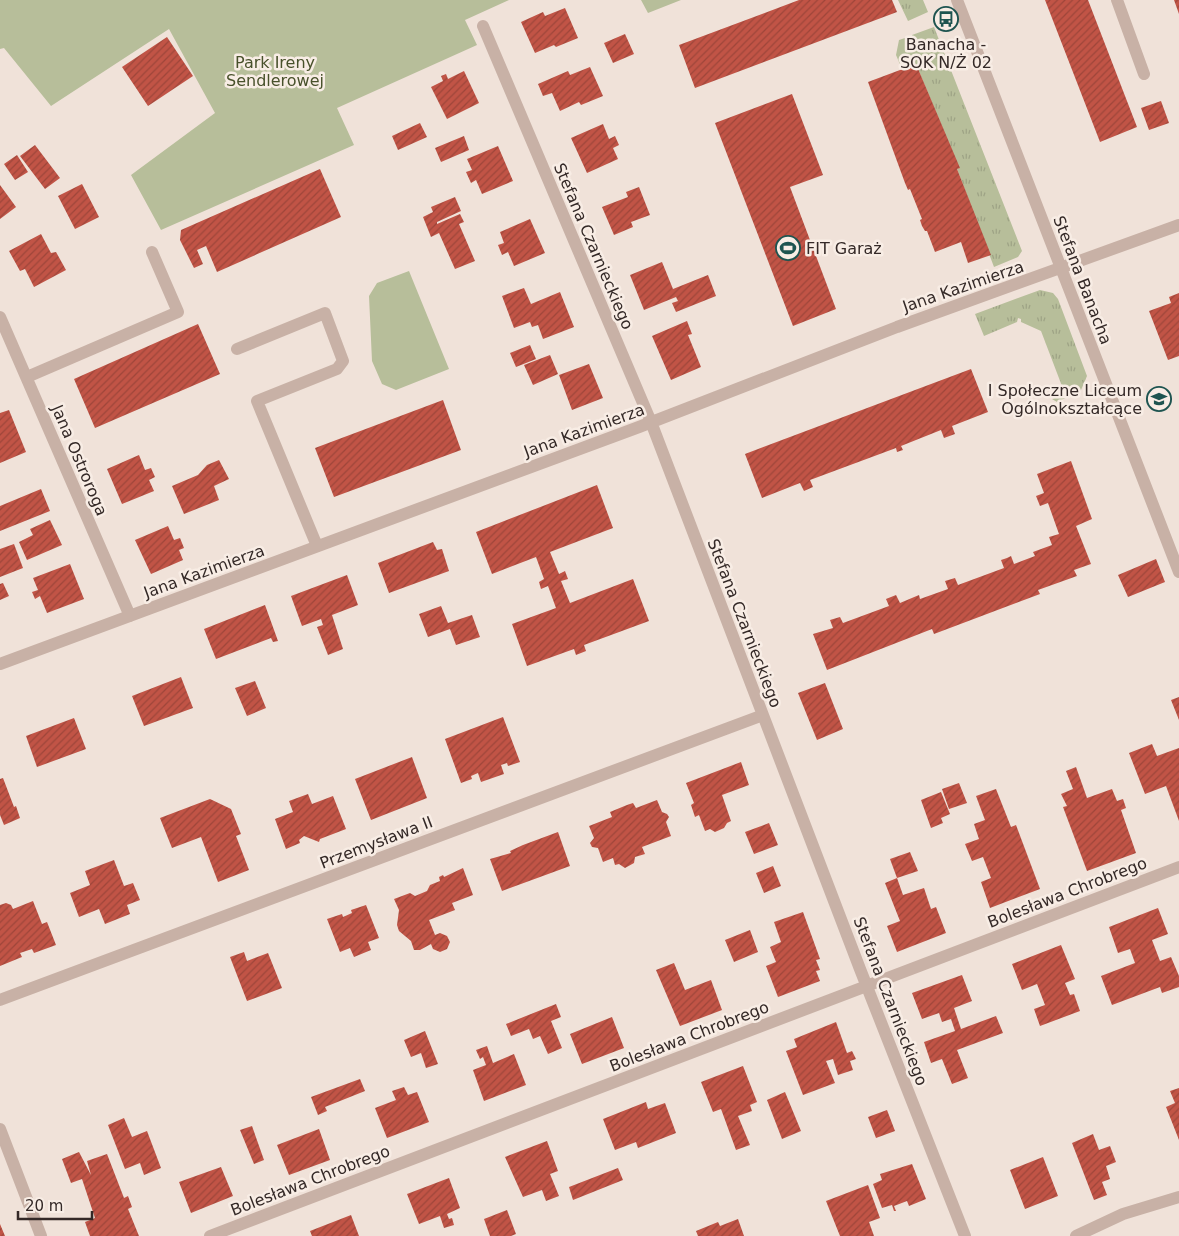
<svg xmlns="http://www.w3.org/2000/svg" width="1179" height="1236" font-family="'DejaVu Sans',sans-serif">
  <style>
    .grass { fill: url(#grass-tufts) }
    .green { fill: #b7be9a }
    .building { fill: url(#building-hatch) }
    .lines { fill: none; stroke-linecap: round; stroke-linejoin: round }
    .minor { stroke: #c8b1a6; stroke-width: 12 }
    .labels { text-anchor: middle; stroke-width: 5; stroke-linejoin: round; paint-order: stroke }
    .poi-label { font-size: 16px; fill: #342927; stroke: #f8ede5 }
    .park-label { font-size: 16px; fill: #48512b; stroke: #f8ede5 }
    .street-label { font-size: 16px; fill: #342927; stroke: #f8ede5 }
  </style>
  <defs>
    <pattern id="grass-tufts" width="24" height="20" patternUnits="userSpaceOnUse" patternTransform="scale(1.25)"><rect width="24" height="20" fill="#b7be9a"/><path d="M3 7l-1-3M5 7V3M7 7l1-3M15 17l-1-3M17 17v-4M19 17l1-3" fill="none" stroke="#9ea385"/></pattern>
    <pattern id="building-hatch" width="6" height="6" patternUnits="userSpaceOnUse" patternTransform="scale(1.25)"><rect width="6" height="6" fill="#c15446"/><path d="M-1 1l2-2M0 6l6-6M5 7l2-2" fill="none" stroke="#9e463a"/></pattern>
  </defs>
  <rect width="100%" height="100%" fill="#f0e2d9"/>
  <path class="grass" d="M898 0H923L928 12 908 21Z
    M934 27 1022 251 1018 257 994 267 957 169 959 168 916 64 902 69 896 55 899 40 905 38 908 45 914 42 912 35Z
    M1040 290 1053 293 1058 299 1087 376 1081 390 1057 402 1052 399 1065 394 1041 331 1021 322V319L1018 318 1017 322 984 336 975 314Z"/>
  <path class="green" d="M0 0H509L465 20 477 45 337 108 354 145 161 230 131 175 215 113 169 29 51 106 4 48 0 49Z
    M641 0H681L648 13Z
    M409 271 449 369 396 390 382 384 372 361 369 296 377 283Z"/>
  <path class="building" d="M799 0H892L897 12 695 88 679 45Z
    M1045 0H1088L1137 127 1100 142Z
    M1174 0H1179V14Z
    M565 8 578 38 556 47 554 45 535 53 521 22 543 12 545 16Z
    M625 34 634 54 613 63 604 43Z
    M167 37 193 76 148 106 122 67Z
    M916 64 960 168 957 169 991 255 968 263 961 242 935 252 927 231H925L922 226 920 220 922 219 910 189 908 190 905 183 868 82Z
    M590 67 603 96 581 105 579 102 560 111 552 93 543 96 538 84 568 71 570 75Z
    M464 71 479 103 447 119 431 87 443 81 441 76 446 74 448 79Z
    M792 94 823 175 790 187 836 309 793 326 715 123Z
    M1161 101 1169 123 1149 130 1141 108Z
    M420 123 427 137 398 150 392 136Z
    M603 124 609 139 615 136 619 145 613 148 618 159 587 173 571 138Z
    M464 136 469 150 441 162 435 148Z
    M35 145 60 178 45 189 20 156Z
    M498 146 513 181 482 194 476 180 471 183 466 172 472 170 467 159Z
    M17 155 28 172 15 180 4 164Z
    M320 169 341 217 217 272 206 246 197 250 203 264 194 268 180 240 181 230Z
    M82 184 99 217 75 229 58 196Z
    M0 185 16 207 0 219Z
    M639 187 650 215 631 222 633 227 614 235 602 207 628 197 626 192Z
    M455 197 461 211 437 222V224L460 214 464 222 459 224 475 261 455 269 439 233 431 237 423 217 433 212 431 207Z
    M530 219 545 253 514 266 508 252 502 255 498 245 504 243 500 232Z
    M41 234 51 253 56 252 66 270 34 287 25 269 20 271 9 251Z
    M662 262 673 289 708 275 716 296 676 312 672 303 678 301 676 297 644 310 630 275Z
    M524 288 531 304 560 292 574 327 543 339 538 325 532 327 530 322 514 328 502 296Z
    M1179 293V356L1168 360 1149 311 1171 303 1169 297Z
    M687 321 692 334 688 335 701 367 671 380 652 336Z
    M198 324 220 374 95 428 74 379Z
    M530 345 536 359 516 367 510 353Z
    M550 355 558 374 533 385 524 365Z
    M589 364 603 398 572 410 559 375Z
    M971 369 988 412 952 426 955 434 944 438 941 430 901 446 903 450 897 452 896 448 810 480 813 487 804 491 800 483 762 498 745 454Z
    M443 400 461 450 334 497 315 448Z
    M9 410 26 452 0 463V413Z
    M139 455 145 470 151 468 155 477 149 480 154 491 122 504 107 469Z
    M219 460 229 479 214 486 219 500 184 514 172 486 198 475 207 465Z
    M1071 461 1092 519 1076 526 1091 564 1074 570 1077 576 1038 590 1040 594 934 634 932 629 827 670 813 634 833 628 830 620 840 617 843 623 889 606 886 599 896 595 900 603 919 595 920 599 948 589 945 581 955 578 958 585 1004 568 1001 560 1007 558 1011 556 1014 564 1035 556 1033 552 1052 545 1049 537 1059 534 1048 503 1040 506 1036 496 1044 493 1037 474Z
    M597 485 613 528 550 552 559 574 565 571 568 579 561 581 570 603 633 579 649 621 584 645 586 651 576 655 574 649 527 666 512 624 556 608 548 586 541 589 539 582 544 579 536 557 492 574 476 532Z
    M41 489 50 511 0 531V506Z
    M50 520 62 545 27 560 19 542 33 535 30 529Z
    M168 526 174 540 180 538 184 548 179 550 183 560 151 574 135 540Z
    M433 542 437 550 442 549 449 571 389 593 378 563Z
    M14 544 23 568 0 577V549Z
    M1156 559 1165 582 1128 597 1118 575Z
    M70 564 84 599 47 613 40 596 35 599 32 592 38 590 33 578Z
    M347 575 358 605 332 615 343 649 328 655 317 627 323 625 321 619 302 626 291 596Z
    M3 583 9 596 0 600V584Z
    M265 605 278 641 273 642 271 638 216 659 204 629Z
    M441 606 448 623 472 615 480 637 456 645 450 629 428 637 419 614Z
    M181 677 193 708 144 726 132 696Z
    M255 681 266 708 247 716 235 688Z
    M825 683 843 729 817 740 798 693Z
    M1179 697V720L1171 700Z
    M503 717 520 762 508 766 507 763 501 765 504 774 481 782 478 773 471 776 472 779 461 783 445 739Z
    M74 718 86 749 37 767 26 736Z
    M1152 744 1157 756 1179 748V821L1166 786 1145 794 1129 753Z
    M412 757 427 798 371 820 355 779Z
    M741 762 749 785 722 795 731 821 727 823 724 828 715 832 710 829 705 831 699 815 695 817 691 805 694 803 686 783Z
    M1076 767 1087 798 1112 789 1117 801 1123 799 1126 808 1121 810 1136 853 1087 871 1063 807 1067 806 1061 794 1073 789 1066 771Z
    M3 778 14 807 16 806 20 818 4 825 0 815V779Z
    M959 783 967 803 949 809 942 789Z
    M996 789 1011 827 1016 825 1040 889 990 908 981 882 991 878 983 857 972 861 965 844 979 839 974 824 985 820 976 796Z
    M941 792 950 814 941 818 943 823 931 828 921 800Z
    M308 794 312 804 333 796 346 829 320 839 319 842 304 836 299 840 300 843 286 849 275 819 293 812 289 801Z
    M210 799 231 809 241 834 236 836 249 870 218 882 201 837 172 848 160 818Z
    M657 800 662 812 667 814 669 817 666 822 671 836 642 847 645 854 635 857 634 863 625 868 619 864 615 865 613 858 603 862 598 848 592 847 590 843 594 838 589 826 612 817 610 812 627 805 633 803 636 808Z
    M769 823 778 845 754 854 745 832Z
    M558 832 570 866 502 891 490 859 511 853 510 851 523 845Z
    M910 852 918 871 897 878 890 859Z
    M114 860 124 886 133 883 140 900 127 905 130 914 105 924 99 909 79 917 70 893 90 885 85 871Z
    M773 866 781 886 764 893 756 873Z
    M463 868 473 895 452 903 455 910 429 920 435 935 440 933 447 936 450 942 447 949 440 952 433 949 431 944 420 950H414L411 941 399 931 397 925 399 910 394 899 410 893 415 896 427 891 430 885 440 881 439 877 443 875 444 877Z
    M897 878 903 895 924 888 931 909 936 907 946 933 897 952 887 926 900 921 885 883Z
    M33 901 42 924 47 922 56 945 34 953 32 949 20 953 22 957 0 966V905L6 903 11 905 13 909Z
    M366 905 379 938 368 942 371 950 354 957 350 948 340 952 327 919 342 914 343 917 352 913 351 910Z
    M1158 908 1168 934 1152 940 1160 961 1171 957 1179 976V987L1162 993 1160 987 1112 1005 1101 976 1135 963 1130 949 1118 953 1109 927Z
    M803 912 820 959 816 960 820 970 816 971 820 981 778 997 766 966 776 962 770 947 781 942 774 922Z
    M750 930 758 952 734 962 725 940Z
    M1061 945 1075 979 1065 983 1070 995 1074 994 1080 1011 1040 1026 1034 1009 1045 1005 1037 984 1022 990 1012 964Z
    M244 952 247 961 268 953 282 988 247 1001 230 957Z
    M674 963 685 990 711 980 722 1010 680 1026 656 970Z
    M962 975 972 1001 954 1008 961 1029 996 1016 1003 1033 957 1050 968 1078 952 1084 942 1059 931 1063 924 1042 955 1031 951 1019 942 1022 939 1013 922 1019 912 993Z
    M556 1004 561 1017 551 1021 562 1048 548 1054 540 1036 533 1039 529 1029 511 1036 506 1024Z
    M612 1017 624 1048 582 1064 570 1034Z
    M836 1022 847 1053 852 1051 856 1059 850 1061 853 1070 838 1075 833 1059 826 1061 835 1083 803 1095 786 1051 797 1047 794 1039Z
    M425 1031 438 1064 426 1068 421 1053 411 1057 404 1040Z
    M487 1046 493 1063 514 1054 526 1085 484 1101 473 1070 486 1065 483 1057 480 1059 476 1050Z
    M743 1066 757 1102 750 1105 752 1111 738 1116 750 1145 736 1150 721 1109 713 1112 701 1082Z
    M360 1079 365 1091 325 1107 327 1111 318 1115 311 1097Z
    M404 1087 408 1095 417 1092 429 1122 387 1138 375 1108 396 1100 392 1091Z
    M1179 1088V1140L1166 1107 1175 1103 1170 1091Z
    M785 1092 801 1131 782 1139 767 1100Z
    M646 1102 648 1109 665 1103 676 1133 638 1148 636 1142 615 1150 603 1119Z
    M887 1110 895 1131 876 1138 868 1117Z
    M124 1118 132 1137 147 1131 161 1168 144 1175 140 1163 125 1169 108 1125Z
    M252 1126 264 1160 254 1164 240 1130Z
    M319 1129 330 1160 289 1175 277 1145Z
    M1093 1134 1099 1150 1110 1146 1116 1162 1106 1166 1110 1179 1102 1182 1107 1195 1094 1200 1072 1143Z
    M547 1141 558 1171 550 1174 559 1196 546 1201 542 1190 523 1197 505 1157Z
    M79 1152 91 1175 87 1161 107 1154 124 1198 128 1196 132 1207 128 1209 139 1236H90L85 1222 95 1218 82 1179 71 1183 62 1159Z
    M1043 1157 1058 1196 1025 1209 1010 1170Z
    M912 1164 926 1199 909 1206 907 1201 894 1206 896 1211H894L892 1205 882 1208 873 1184 882 1180 880 1174Z
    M221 1167 233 1196 191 1213 179 1182Z
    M618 1168 623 1180 573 1200 569 1187Z
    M449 1178 460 1208 447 1214 449 1219 452 1218 454 1225 444 1228 440 1216 419 1224 407 1194Z
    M868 1185 880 1218 869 1222 874 1236H840L826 1201Z
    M507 1210 516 1234 511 1236H490L484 1219Z
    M351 1215 359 1236H312L310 1231Z
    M738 1219 744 1236H698L696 1231 718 1222 720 1226Z
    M0 1224 5 1236H0Z"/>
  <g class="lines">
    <path class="minor" d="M957 0 1179 572
      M1117 0 1144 74
      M483 26 651 422 860 969 965 1236
      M0 317 130 616
      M237 349 325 313 343 361 337 369 257 401 317 546
      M27 377 178 312 152 252
      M0 664 639 427 897 327 1179 225
      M0 1000 763 715
      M0 1129 41 1236
      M210 1236 1179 867
      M1076 1236 1123 1214 1179 1197"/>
  </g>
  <defs>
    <symbol id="bus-ring" viewBox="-11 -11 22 22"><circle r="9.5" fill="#f8ede5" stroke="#1e5450" stroke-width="1.5"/><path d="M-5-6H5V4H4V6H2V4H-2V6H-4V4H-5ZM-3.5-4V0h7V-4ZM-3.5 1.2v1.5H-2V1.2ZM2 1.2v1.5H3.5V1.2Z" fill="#1e5450"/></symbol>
    <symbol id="stadium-ring" viewBox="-11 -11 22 22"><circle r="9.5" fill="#f8ede5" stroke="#1e5450" stroke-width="1.5"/><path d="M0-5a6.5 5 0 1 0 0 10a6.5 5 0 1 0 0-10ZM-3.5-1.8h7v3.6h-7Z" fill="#1e5450"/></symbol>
    <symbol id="school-ring" viewBox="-11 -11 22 22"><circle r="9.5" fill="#f8ede5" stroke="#1e5450" stroke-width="1.5"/><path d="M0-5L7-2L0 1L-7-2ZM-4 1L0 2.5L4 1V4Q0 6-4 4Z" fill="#1e5450"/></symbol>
  </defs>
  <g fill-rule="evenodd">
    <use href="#bus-ring" x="932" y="5" width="28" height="28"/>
    <use href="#stadium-ring" x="774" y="234" width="28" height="28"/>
    <use href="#school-ring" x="1145" y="385" width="28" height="28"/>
  </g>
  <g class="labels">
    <g class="poi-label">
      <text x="946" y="50">Banacha -<tspan x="946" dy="18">SOK N/Ż 02</tspan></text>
      <text x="806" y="254" text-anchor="start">FIT Garaż</text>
      <text x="1142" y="396" text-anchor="end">I Społeczne Liceum<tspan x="1142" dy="18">Ogólnokształcące</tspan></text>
    </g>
    <g class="park-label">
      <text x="275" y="68">Park Ireny<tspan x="275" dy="18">Sendlerowej</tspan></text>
    </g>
    <g class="street-label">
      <text transform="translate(594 246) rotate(67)" y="6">Stefana Czarnieckiego</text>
      <text transform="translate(1083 280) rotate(69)" y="6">Stefana Banacha</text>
      <text transform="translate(963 286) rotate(-19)" y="6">Jana Kazimierza</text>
      <text transform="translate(584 430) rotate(-20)" y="6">Jana Kazimierza</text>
      <text transform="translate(80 460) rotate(67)" y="6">Jana Ostroroga</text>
      <text transform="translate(204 571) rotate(-20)" y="6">Jana Kazimierza</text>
      <text transform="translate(745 623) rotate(69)" y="6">Stefana Czarnieckiego</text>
      <text transform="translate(376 842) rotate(-21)" y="6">Przemysława II</text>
      <text transform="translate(1067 892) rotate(-21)" y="6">Bolesława Chrobrego</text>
      <text transform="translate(891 1001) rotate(69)" y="6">Stefana Czarnieckiego</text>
      <text transform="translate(689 1036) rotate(-21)" y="6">Bolesława Chrobrego</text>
      <text transform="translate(310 1180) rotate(-21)" y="6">Bolesława Chrobrego</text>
    </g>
  </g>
  <path d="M18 1211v8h74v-8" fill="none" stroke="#342927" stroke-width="2.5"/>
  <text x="25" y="1211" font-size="15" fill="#342927" stroke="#f8ede5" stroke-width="4" paint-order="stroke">20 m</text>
</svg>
